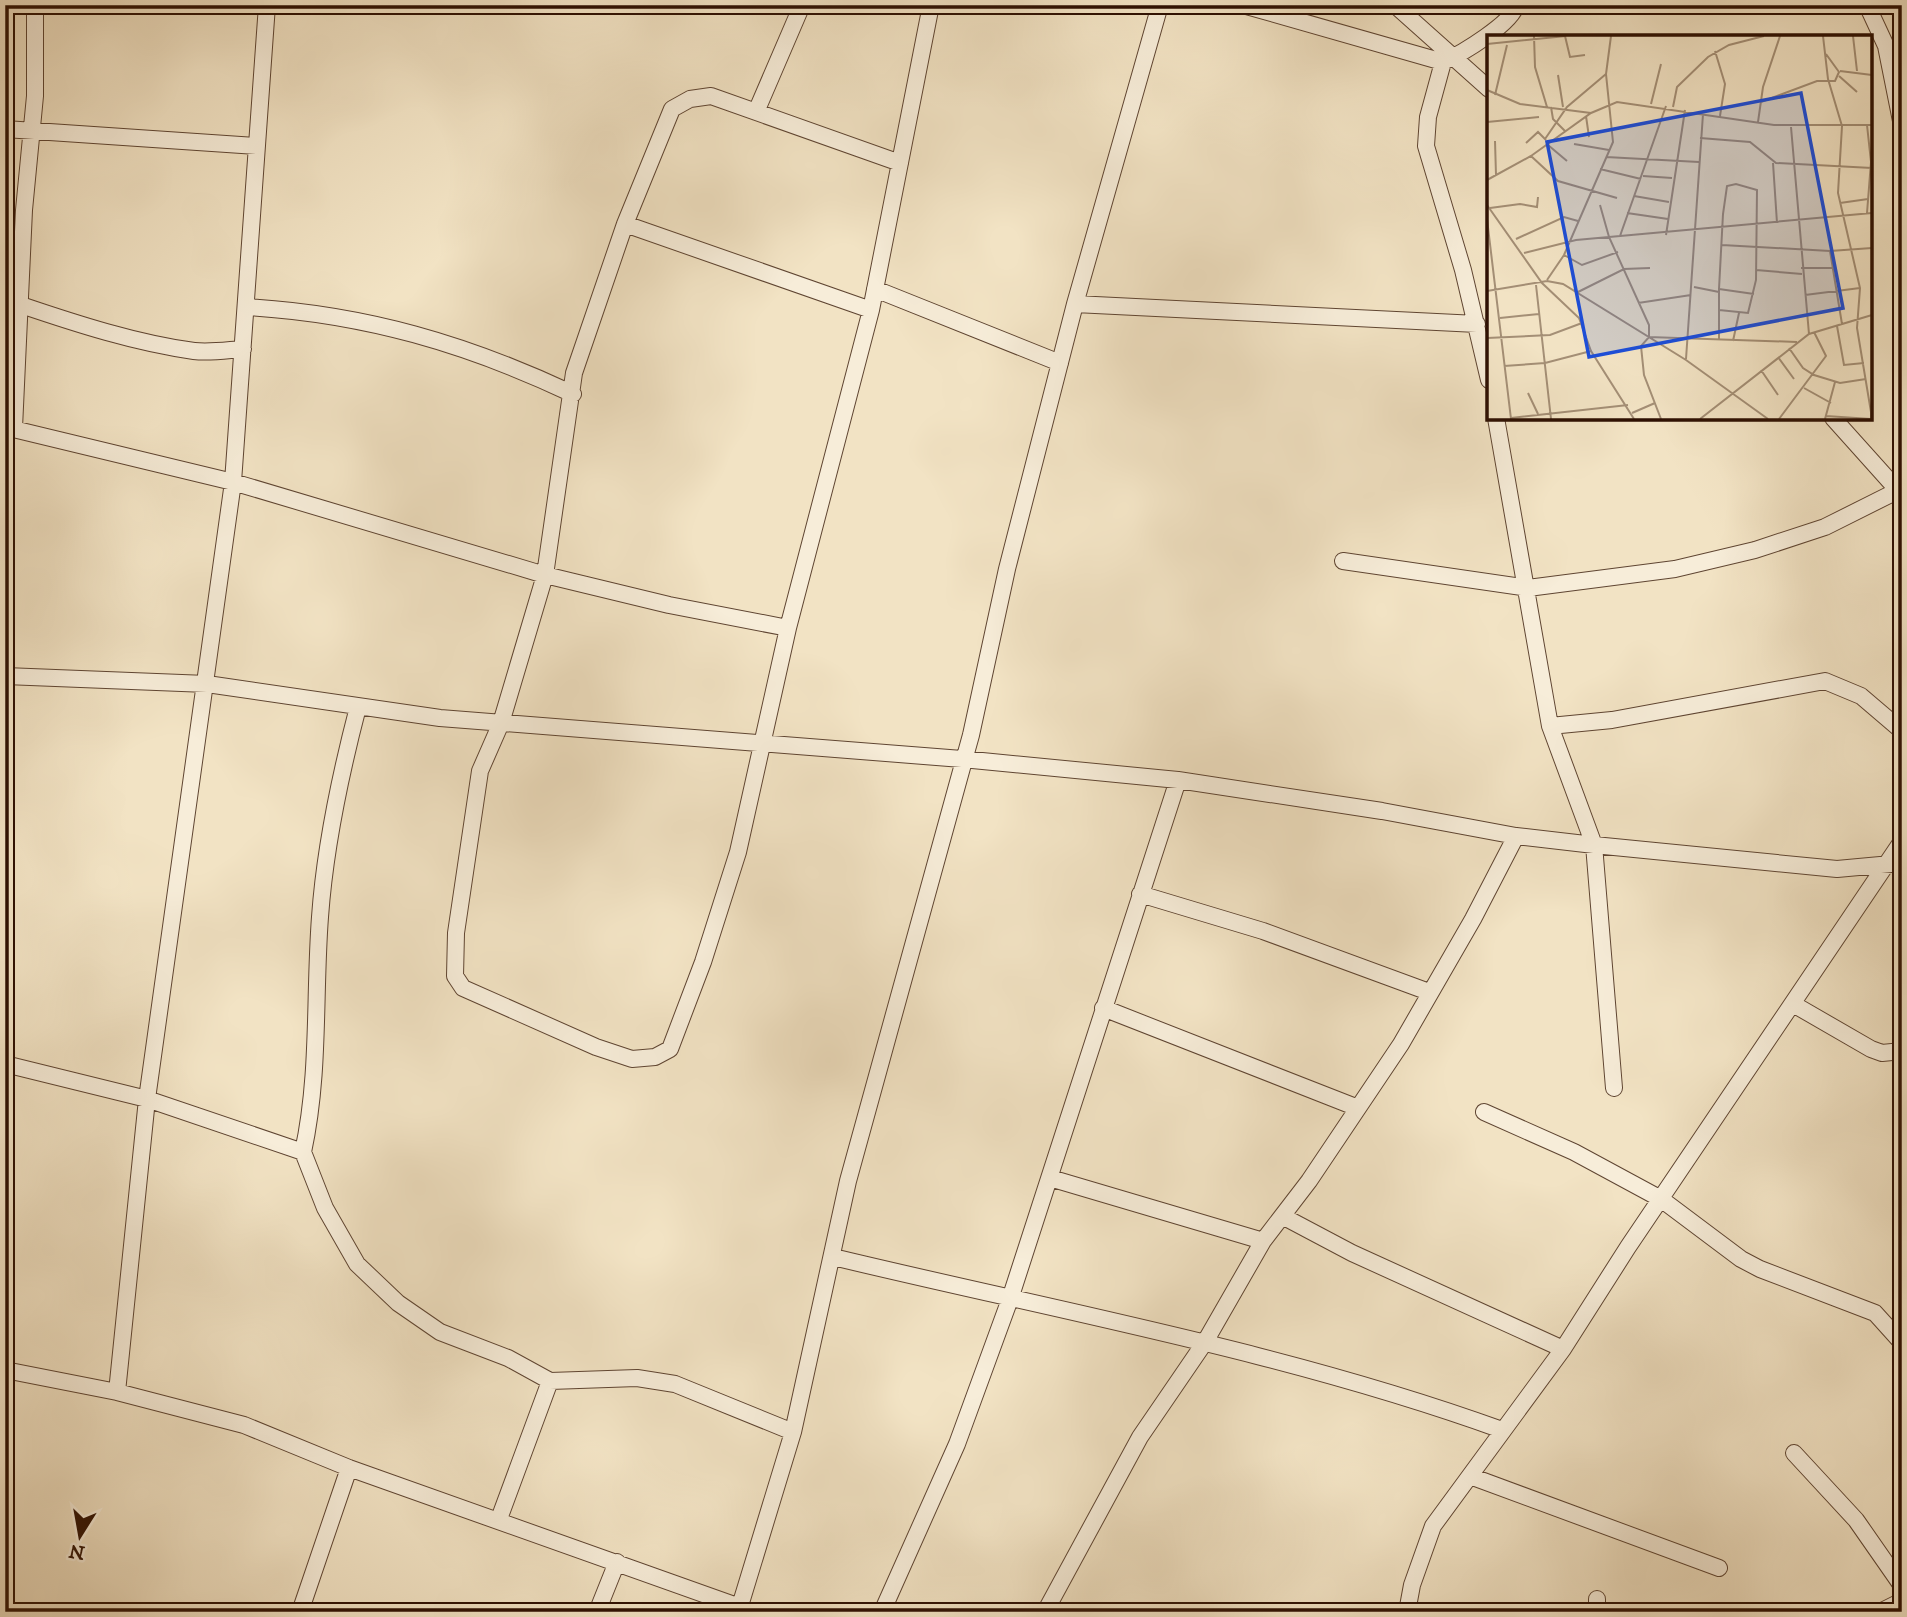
<svg xmlns="http://www.w3.org/2000/svg" width="1907" height="1617" font-family="'IM FELL DW Pica',serif">
  <style>
    .lines { fill: none; stroke-linecap: round; stroke-linejoin: round }
    .street-casing { stroke: #5f4532; stroke-width: 18 }
    .street { stroke: #f7edd9; stroke-width: 16 }
    .inset-road { fill: none; stroke: #a48f76; stroke-width: 2 }
    .view { fill: #1d4ed8; fill-opacity: 0.15; stroke: #1d4ed8; stroke-width: 3.5 }
    .inset-edge { fill: none; stroke: #2e1002; stroke-width: 3.5 }
  </style>
  <rect width="100%" height="100%" fill="#f2e3c4"/>
  <filter id="stains"><feTurbulence type="fractalNoise" baseFrequency=".00286" numOctaves="4"/><feColorMatrix values="0 0 0 0 .2 0 0 0 0 .09 0 0 0 0 .02 0 0 0 .5 -.17"/></filter>
  <radialGradient id="worn" r=".72"><stop offset=".6" stop-color="#630" stop-opacity="0"/><stop offset="1" stop-color="#630" stop-opacity=".3"/></radialGradient>
  <g class="lines">
    <defs>
      <path id="street" d="M1243 5 1443 62C1461 54 1513 23 1516 5
        M1395 5 1489 89
        M1867 5 1886 46 1902 126
        M1443 62 1428 117 1426 146 1463 270 1489 380
        M756 112 802 5
        M5 129 257 146
        M900 163 711 96 690 99 672 109 625 224 574 373 545 575 501 723 480 771 456 933 455 976 463 988 596 1047 632 1059 655 1057 670 1049 703 962 738 852 788 628 871 310 931 5
        M625 224 871 310
        M875 289 1060 363
        M1075 304 1477 324
        M21 305C77 324 136 343 194 351 210 353 228 350 243 349
        M247 307C365 314 467 344 573 394
        M1496 418 1550 726 1594 845 1614 1088
        M1833 418 1902 495
        M5 427 233 482 545 575 669 605 788 628
        M14 428 24 210 35 96V5
        M1343 561 1528 588 1675 569 1755 550 1825 527 1897 491
        M5 676 207 684 440 718 962 759 1178 780 1382 811 1516 836 1594 845 1837 869 1902 863
        M1550 726 1612 720 1825 681 1861 696 1902 731
        M1140 894 1263 931 1429 992
        M1793 1004 1871 1049 1882 1053 1902 1051
        M1103 1008 1358 1108
        M5 1064 147 1099 303 1152 325 1208 357 1264 398 1303 440 1332 508 1358 550 1381 637 1378 675 1384 793 1432
        M1484 1112 1574 1152 1661 1199 1741 1259 1760 1269 1875 1313 1902 1343
        M303 1152C320 1074 314 996 320 917 325 846 340 776 358 707
        M1050 1178 1263 1241
        M1284 1217 1352 1253 1563 1349
        M833 1257C1057 1311 1286 1352 1502 1430
        M5 1370 117 1392 244 1425 349 1468 754 1612
        M117 1392 147 1099 233 482 267 5
        M1794 1453 1856 1520 1902 1586
        M1470 1476 1719 1568
        M499 1519 550 1381
        M740 1606 793 1432 848 1181 971 735 1007 569 1075 304 1160 5
        M300 1612 349 1468
        M597 1612 617 1562
        M882 1612 957 1444 1010 1299 1178 780
        M1045 1612 1140 1437 1205 1342 1263 1241 1309 1181 1401 1044 1473 919 1516 836
        M1407 1612 1412 1585 1433 1526 1563 1349 1628 1247 1902 841
        M1597 1612V1599
        M1880 1612 1902 1601"/>
    </defs>
    <use href="#street" class="street-casing"/>
    <use href="#street" class="street"/>
  </g>
  <g transform="translate(1487 35)">
    <rect width="385" height="385" fill="#f2e3c4"/>
    <path class="inset-road" d="M47 1 48 32 60 72M78 1 83 22 98 20M336 1 341 44 355 91 351 158 373 253 370 293 384 377V384L339 381M366 1 370 36M0 9 79 1M228 16 238 49 233 81M353 36 385 40M71 40 76 72M352 41 370 57M0 55 33 69 104 78M8 60 20 10M274 67 330 46H348L352 37 339 19M164 69 174 29M64 72 66 84 78 96M186 72 190 52 221 22 242 10 277 1M99 81 102 102M0 87 52 82M271 87 276 52 293 1M304 92 322 299M213 103 263 107 289 128 385 133M58 104 80 72 119 39M8 106 9 140M39 108 51 97 59 105M87 109 122 115M61 110 80 126M44 121 71 146 130 163M119 122 212 127M286 128 290 188M113 134 154 144M156 141 185 143M0 145 44 121 104 78 130 67 287 90H385M147 161 182 167M353 168 381 164M0 170 55 248 92 283 104 316 147 384M113 170 122 202 162 290V302M3 173 33 169 50 172 51 162M140 178 181 184M380 178 384 127 380 90M0 184 24 384M179 200 198 75M133 201 179 71M29 204 77 182 91 186M235 210 343 216 385 213M343 216 355 289M37 218 89 205 385 178M77 220 95 230 131 217M314 233H345M269 235 315 239M60 245 77 220 126 107 119 39 124 1M49 250 64 384M207 252 232 257M232 254 267 259M0 256 60 246 76 249 199 325 281 384M91 257 137 234 163 233M318 260 373 253M151 268 204 260M13 283 52 279M350 291 357 330 377 328M0 303 63 300 95 288M232 305V254L236 179 240 151 249 149 270 155 269 245 261 278 232 275M246 306 252 278M302 313 316 333 327 340 353 348 379 344M291 322 307 344M199 324 216 79M17 331 58 328 104 316M274 335 291 360M317 353 344 368M41 358 51 379M145 378 168 368M24 383 141 370M174 384 157 340 154 311 162 302 310 307M213 384 322 299 385 280M292 384 339 321 327 297M338 384 348 347"/>
    <path class="view" d="M314 58 356 273 102 322 60 107Z"/>
    <rect width="385" height="385" class="inset-edge"/>
  </g>
  <rect width="1907" height="1617" fill="none" stroke="#f2e3c4" stroke-width="28"/>
  <rect x="7" y="7" width="1893" height="1603" fill="none" stroke="#2e1002" stroke-width="3.5"/>
  <rect x="14" y="14" width="1879" height="1589" fill="none" stroke="#2e1002" stroke-width="2"/>
  <g transform="translate(80 1536) rotate(191)" stroke="#f7edd9" stroke-width="5" paint-order="stroke">
  <path d="M0-5L12 26L0 18L-12 26Z" fill="#2e1002"/>
  <text y="-10" font-size="19" font-weight="bold" text-anchor="middle" fill="#2e1002">N</text>
  </g>
  <rect width="100%" height="100%" filter="url(#stains)"/>
  <rect width="100%" height="100%" fill="url(#worn)"/>
</svg>
